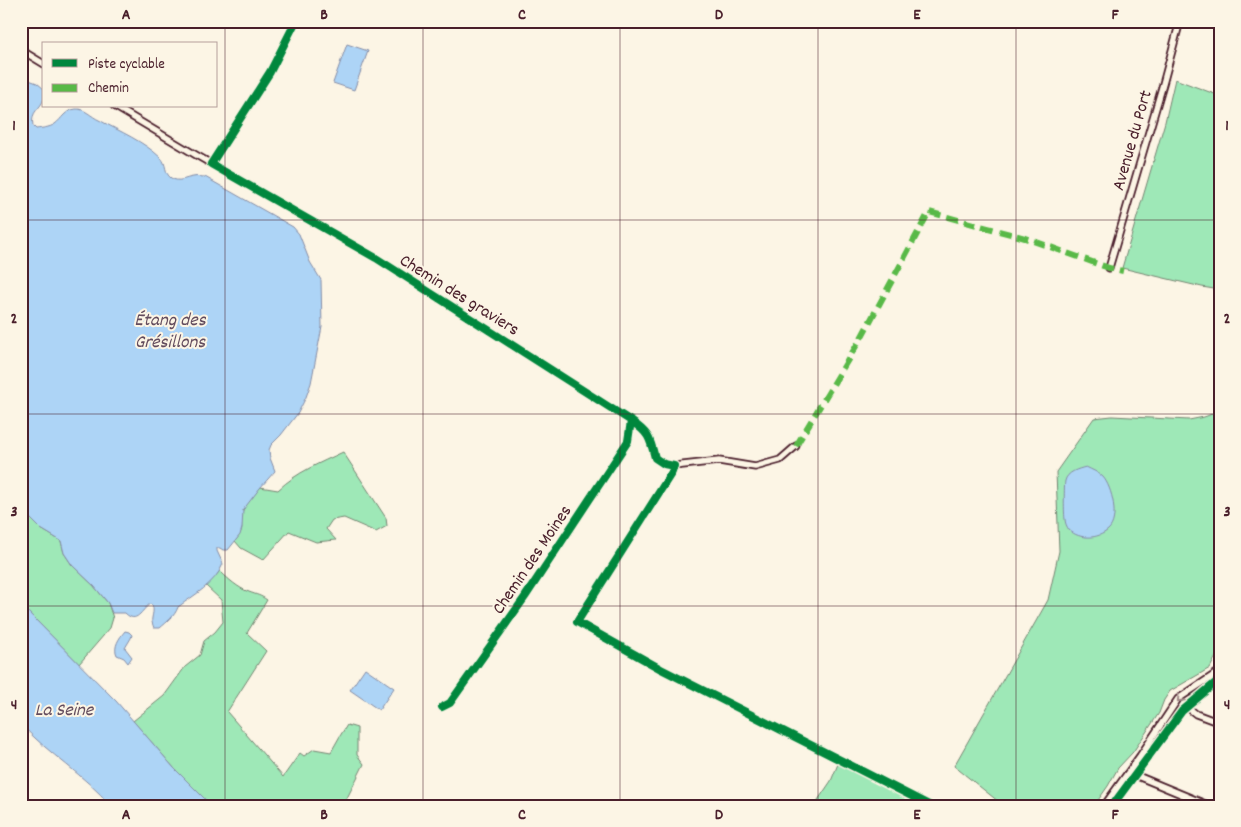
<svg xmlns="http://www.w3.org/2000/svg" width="1241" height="827" font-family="Dekko,sans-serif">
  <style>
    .green { fill: #9ee8b7; stroke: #748471 }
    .water { fill: #add4f6; stroke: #858ca5 }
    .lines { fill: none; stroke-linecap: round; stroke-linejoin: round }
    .street-casing { stroke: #4a1f2b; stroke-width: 9 }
    .street { stroke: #fcf5e5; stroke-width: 5.5 }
    .quiet { stroke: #58b947; stroke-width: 6; stroke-dasharray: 12 6; stroke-linecap: butt }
    .cycleway-casing { stroke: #fcf5e5; stroke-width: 11 }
    .cycleway { stroke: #00873e; stroke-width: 8 }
    .oneway { stroke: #a38a88 }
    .grid { fill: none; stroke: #4a1f2b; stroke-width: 1; stroke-opacity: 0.55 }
    .labels { text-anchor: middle; stroke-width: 4; stroke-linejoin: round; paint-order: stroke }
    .street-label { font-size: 18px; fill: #4a1f2b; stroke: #fcf5e5 }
    .water-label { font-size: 19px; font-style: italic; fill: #634c5e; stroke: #fcf5e5 }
    .neatline { fill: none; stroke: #4a1f2b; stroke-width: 2 }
    .grid-label { font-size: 16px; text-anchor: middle; font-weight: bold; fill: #4a1f2b }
  </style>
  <rect width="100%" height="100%" fill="#fcf5e5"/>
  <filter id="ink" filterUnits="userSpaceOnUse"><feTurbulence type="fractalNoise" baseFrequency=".02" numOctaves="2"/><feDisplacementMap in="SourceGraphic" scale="10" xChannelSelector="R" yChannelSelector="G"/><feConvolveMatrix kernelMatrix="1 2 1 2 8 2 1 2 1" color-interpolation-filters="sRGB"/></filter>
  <g filter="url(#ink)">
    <path class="green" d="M1175 79 1220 96V290L1202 287 1122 268 1165 122Z
      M1220 411V649L1210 668 1170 691 1164 700 1159 713 1133 752 1118 768 1108 786 1094 806H1004L954 766 1048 600 1059 551 1056 472 1094 418 1112 416 1189 420 1204 417Z
      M343 452 386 518 387 526 376 532 344 518 332 520 326 529 336 540 316 542 289 531 263 560 241 548 235 541C247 527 238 524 243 511 244 505 256 493 260 487L278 490C297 472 320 463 343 452Z
      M21 509 41 529 61 541 64 553 72 565 94 586 108 603 113 618 110 628 79 664 21 605Z
      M220 571C228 579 238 588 249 592 257 595 260 595 267 600L247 633 266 651 227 712 283 777 300 753 304 756 314 749 331 752 340 736 347 725 357 728V755L364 764 343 806H212L174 768 133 721 164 696 185 667 200 655 204 641 215 632 223 622 221 600 206 586Z
      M1220 673V677L1192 700 1188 693Z
      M1174 707 1180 711 1139 766 1136 765Z
      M838 764 922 806H814L831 781Z"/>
    <path class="water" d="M347 44 368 51 354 90 333 83Z
      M21 77 37 83 44 89C44 92 44 95 44 98 41 110 30 110 33 126L36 129C42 128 49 128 55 124 62 119 65 110 76 109 84 108 92 117 99 120 121 132 143 141 161 158 167 164 164 173 171 178 179 183 185 178 193 177 197 176 201 177 205 177L293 227 299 234 310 262 321 280 322 327 311 383 306 397 298 413 281 435 271 445 269 450 270 458 275 471 260 488 243 510 242 528 240 535 228 550H223L220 548H217V551L223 564C215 584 194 595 178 607 175 616 167 622 160 628H154C153 625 151 621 152 618 153 612 154 610 152 605L150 604C141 610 137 625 125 613H112L108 603 94 586 72 565 64 553 61 541 41 529 21 509Z
      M1086 467C1092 470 1098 472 1103 477 1112 487 1120 520 1108 530 1098 539 1080 540 1069 530 1067 527 1065 523 1065 519 1064 515 1064 485 1065 481 1067 472 1078 469 1086 467Z
      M21 605 116 701 174 768 212 806H111C85 775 48 754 21 724Z
      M125 631 129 632 132 635 131 638 125 648 132 657 128 663 124 658 117 655C113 647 119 638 125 631Z
      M365 668 394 688 379 710 350 690Z"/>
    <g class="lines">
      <defs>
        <path id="street" d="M21 50 44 64
          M114 106 196 155 376 258 631 421C649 433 650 438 655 458L664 464 674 466 719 461 755 467 780 460 796 446
          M211 164 270 72 296 21
          M1109 268 1163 84 1180 21
          M442 707 450 703 525 597 628 441 631 421
          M1187 707 1196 714 1220 723
          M1135 775 1210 806
          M1104 806 1140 756 1178 699 1220 671
          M1112 806 1182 711 1220 679"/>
      </defs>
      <use href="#street" class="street-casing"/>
      <use href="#street" class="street"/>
      <path class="quiet" d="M796 446 861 338 929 212 1025 238 1109 268 1123 271"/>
      <defs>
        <path id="cycleway" d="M296 21 270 72 211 164 376 258 631 421C649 433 650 438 655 458L664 464 674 466 672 472 577 622 661 669 931 806
          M442 707 450 703 525 597 628 441 631 421
          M1112 806 1182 711 1220 679"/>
      </defs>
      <use href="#cycleway" class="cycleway-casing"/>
      <use href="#cycleway" class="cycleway"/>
    </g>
    <defs><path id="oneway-chevron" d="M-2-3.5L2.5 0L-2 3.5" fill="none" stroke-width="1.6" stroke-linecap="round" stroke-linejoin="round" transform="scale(1.25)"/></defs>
    <use class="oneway" href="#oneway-chevron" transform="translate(1180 699) rotate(135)"/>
  </g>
  <path class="grid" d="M225 21V806M423 21V806M620 21V806M818 21V806M1016 21V806M21 220H1220M21 414H1220M21 606H1220"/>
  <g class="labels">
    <g class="street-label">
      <text transform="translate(1131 140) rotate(-74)" y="6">Avenue du Port</text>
      <text transform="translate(460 294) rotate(32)" y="6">Chemin des graviers</text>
      <text transform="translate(531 559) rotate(-56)" y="6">Chemin des Moines</text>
    </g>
    <g class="water-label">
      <text x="170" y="325">Étang des<tspan x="170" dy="22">Grésillons</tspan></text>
      <text x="64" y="715">La Seine</text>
    </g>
  </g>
  <rect width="1241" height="827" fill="none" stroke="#fcf5e5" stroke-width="55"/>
  <rect x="42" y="42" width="175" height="65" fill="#fcf5e5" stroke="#b59f9b"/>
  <rect x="52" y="59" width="25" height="8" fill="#00873e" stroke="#b59f9b"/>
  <text x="88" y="68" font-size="15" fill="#4a1f2b">Piste cyclable</text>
  <rect x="52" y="84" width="25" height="8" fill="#58b947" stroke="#b59f9b"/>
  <text x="88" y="92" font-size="15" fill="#4a1f2b">Chemin</text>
  <rect x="28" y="28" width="1186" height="772" class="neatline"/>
  <g class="grid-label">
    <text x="126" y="19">A</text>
    <text x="324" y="19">B</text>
    <text x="522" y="19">C</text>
    <text x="719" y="19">D</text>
    <text x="917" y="19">E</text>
    <text x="1115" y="19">F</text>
    <text x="14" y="130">1</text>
    <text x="1227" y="130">1</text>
    <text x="14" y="323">2</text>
    <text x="1227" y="323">2</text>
    <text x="14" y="516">3</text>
    <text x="1227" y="516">3</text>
    <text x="14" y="709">4</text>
    <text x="1227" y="709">4</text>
    <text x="126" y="819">A</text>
    <text x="324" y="819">B</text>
    <text x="522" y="819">C</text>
    <text x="719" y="819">D</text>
    <text x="917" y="819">E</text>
    <text x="1115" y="819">F</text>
  </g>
</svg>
